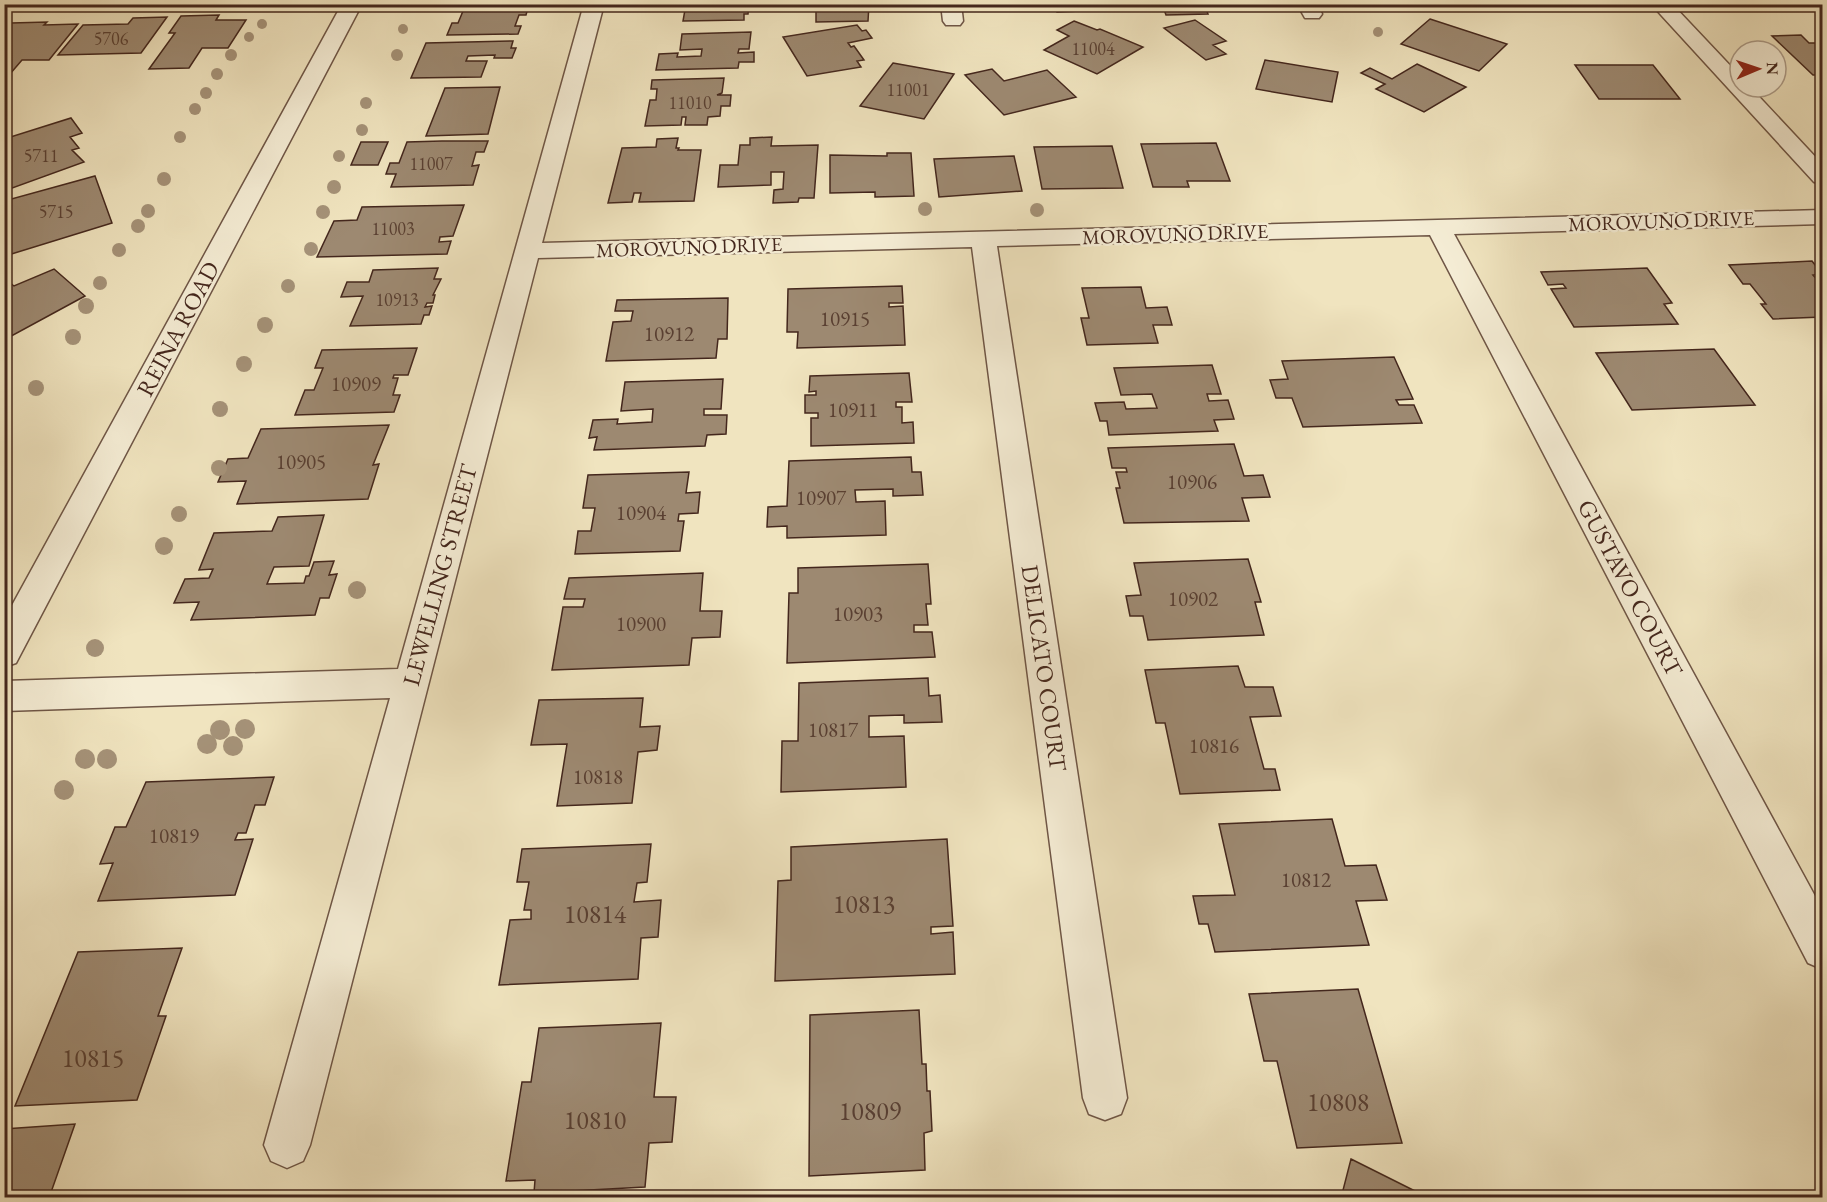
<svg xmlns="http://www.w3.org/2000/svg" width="1827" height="1202" font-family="'EB Garamond',serif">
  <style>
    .building { fill: #9d8971; stroke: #44271d; stroke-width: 1.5 }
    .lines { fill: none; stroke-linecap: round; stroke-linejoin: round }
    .minor-casing { stroke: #6f5646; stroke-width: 3 }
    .minor { fill: #f5edd5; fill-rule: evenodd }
    .tree { fill: #a59278 }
    .labels { text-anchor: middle; stroke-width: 5; stroke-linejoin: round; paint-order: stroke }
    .far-number-label { font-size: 18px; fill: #5a4032 }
    .far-street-label { font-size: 20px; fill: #44271d; stroke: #f5edd5 }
    .number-label { font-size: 21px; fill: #5a4032 }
    .street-label { font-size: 24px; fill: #44271d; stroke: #f5edd5 }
    .near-number-label { font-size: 26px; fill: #5a4032 }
  </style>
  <rect width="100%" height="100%" fill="#f0e4bf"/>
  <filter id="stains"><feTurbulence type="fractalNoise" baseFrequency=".00333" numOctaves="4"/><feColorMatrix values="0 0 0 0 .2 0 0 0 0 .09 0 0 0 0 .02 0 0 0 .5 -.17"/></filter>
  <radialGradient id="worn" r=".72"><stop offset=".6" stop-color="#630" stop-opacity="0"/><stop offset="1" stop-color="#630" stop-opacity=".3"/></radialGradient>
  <path class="building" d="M460 4H529L526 15H519L515 26H521L518 34 447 35 452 23H458L463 11H457Z
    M686 4H749L748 14H744V20L683 21Z
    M816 4H869L868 21 816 22Z
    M1055 4H1104L1106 10 1057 12Z
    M1162 4H1204L1208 14 1166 15Z
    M1408 4H1464L1468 9 1412 10Z
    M219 15 216 20H246L228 48H202L189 68 149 69 175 33H169L181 16Z
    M167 17 141 53 58 55 83 25 128 24 133 18Z
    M1430 19 1507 44 1479 71 1401 44Z
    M1195 20 1226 41 1213 45 1226 54 1206 60 1164 28Z
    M1074 21 1097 30 1100 29 1143 47 1097 74 1044 50 1069 36 1057 30Z
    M47 22 44 25 78 24 49 60H22L10 74H4V30L11 23Z
    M857 25 862 31 866 30 872 38 848 43 851 47 854 46 864 60 857 61 861 67 807 76 783 37Z
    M751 32 749 49H739L738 53 754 52V62H739L738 68 656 70 659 54 678 53 677 57 701 56 702 49 680 50 682 34Z
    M1801 35 1809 43H1822V75H1813L1772 36Z
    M513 41 511 48H516L512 58H494L495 55 468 56 466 61H487L481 77 411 78 426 43Z
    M1265 60 1338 72 1332 102 1256 89Z
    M893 63 954 74 924 119 860 106Z
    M1417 64 1466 87 1424 112 1376 89 1385 84 1361 73 1370 68 1392 79Z
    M1575 65H1653L1680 99H1599Z
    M992 69 1004 81 1047 70 1076 97 1004 115 965 75Z
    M724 78 722 93 717 95H731L730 106H721L720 116 708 117 707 125H685L686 117H682L681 125 645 126 650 100H656L657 89H651L652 80Z
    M500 87 488 134 426 136 445 88Z
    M71 118 82 133 70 137 79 148 72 150 84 162 4 191V139Z
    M772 137 771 146 818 145 814 198H799L798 202 773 203 774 190 783 189 784 172H771V185L718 187 720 165H738L740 145H750V138Z
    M678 138 676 148H679L678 150H701L694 201 639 202 641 193H634L632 202 608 203 622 148 656 147 657 139Z
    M442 141H488L484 152H476L472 166 479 165 473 185 391 187 396 174H386L390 163H399L407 142Z
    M361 142H388L378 165H351Z
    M1216 143 1230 181H1187L1189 187H1153L1141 144Z
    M1112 146 1123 188 1042 189 1034 147Z
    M887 153H911L914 196 875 197V192L830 193V155L887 156Z
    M1014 156 1022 191 939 197 934 159Z
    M95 176 112 223 5 256 4 201Z
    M464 205 453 236 440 237 439 242 451 241 447 254 317 257 334 221 357 220 362 207Z
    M1812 261 1822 274 1813 275 1822 285V317L1773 319 1761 304H1766L1750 284H1743L1729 265Z
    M438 268 434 279H441L433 295H435L433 303H427L425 307 432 306 429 315H424L421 324 350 326 363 296 341 297 347 282H369L373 270Z
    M1647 268 1672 303 1664 304 1678 324 1574 327 1551 289 1566 288 1563 284 1548 285 1541 272Z
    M54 269 85 296 4 340V278L14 286Z
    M902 286 903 303H889V307L903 306 905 345 797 348 798 332H787L788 289Z
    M1141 287 1146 308 1167 307 1172 325H1153L1158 343 1087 345 1081 318H1089L1082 288Z
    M728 298 727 339H718L716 358 606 361 613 322 631 321 633 311H615L617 300Z
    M417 348 408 375H394L393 378H398L393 395H400L394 412 295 415 305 390H314L323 368H315L322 350Z
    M1714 349 1755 405 1632 410 1596 353Z
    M1394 357 1413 399 1396 400 1399 405H1414L1422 423 1303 427 1292 398H1276L1270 380 1288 379 1282 361Z
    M1212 365 1221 394H1207L1209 401 1228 400 1234 419 1214 420 1218 431 1109 435 1107 421H1100L1095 403 1124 402 1126 409 1157 408 1152 394 1121 395 1114 368Z
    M909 373 912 402H896V407H902V423L913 422 914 443 811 446V418H818V413H805V395H816V391L809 392 810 376Z
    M723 379 721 409H704V415H727L726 434 707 435 705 446 594 450 597 437 589 438 593 420 618 419 617 424 652 422 653 409 621 411 625 382Z
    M389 425 373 465 379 464 368 499 237 504 246 481 218 482 228 459 248 458 261 429Z
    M1234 444 1244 476 1263 475 1270 497 1242 498 1249 521 1124 523 1116 488H1120L1116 472H1127L1126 468H1112L1108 448Z
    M911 457 912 472H921L923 495 893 496V489L855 490 856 502 885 501 886 535 787 538V526L767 527 768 507 787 506 789 461Z
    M689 472 686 493 700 492 698 513 679 514 678 521H684L680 551 575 554 578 531H591L595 508H583L588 475Z
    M324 515 309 566 274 567 267 584 304 583 306 576H309L314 562 334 561 329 575 337 574 329 598H320L315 615 191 620 199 602 174 603 185 579 209 578 213 569 199 570 214 533 272 531 278 517Z
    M1248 559 1261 602H1255L1264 635 1148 640 1143 616H1130L1126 596 1141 595 1134 563Z
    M928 564 931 604H926L928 625H914V632H932L935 657 787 663 789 593H798V568Z
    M703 573 700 611H722L720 637 692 638 689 665 552 670 563 607H583L585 599H564L569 578Z
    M1238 666 1245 687H1273L1281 716 1250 717 1264 769H1275L1280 790 1180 794 1165 723H1156L1145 670Z
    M928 678 929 696 940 695 942 722 904 723V715L869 716V737L904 736 906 787 781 792 782 741H798L799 683Z
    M643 698 640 727 660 726 657 750 638 752 632 803 557 806 567 744 531 745 539 700Z
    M274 777 265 805H255L246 833H238L235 840 253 839 235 895 98 901 113 863 100 864 115 827H126L146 782Z
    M1332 819 1345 866 1376 865 1387 900 1356 901 1369 945 1215 952 1208 924H1199L1193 896 1235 895 1219 824Z
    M947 839 953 926 931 927V934L953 932 955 974 775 981 778 881 791 880V847Z
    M651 844 647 882 637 883 634 902 661 900 658 937 641 938 638 979 499 985 510 920 531 919V910H524L529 882H517L522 849Z
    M182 948 158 1016H166L137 1100 15 1106 78 952Z
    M1358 989 1402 1143 1297 1148 1277 1061H1264L1249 994Z
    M919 1010 922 1064H926L927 1091H930L932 1131 924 1133 925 1170 809 1176 810 1015Z
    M661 1023 654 1097H676L672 1142 649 1143 645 1187 534 1193 535 1180 506 1181 522 1082H531L539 1028Z
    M75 1124 49 1198H4V1129Z
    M1351 1159 1429 1198H1341Z"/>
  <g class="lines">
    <defs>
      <path id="minor" d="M342 4H362L16 663 4 667V620Z
        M584 4H604L542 243 1822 210V224L1454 234 1822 909V969L1808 963 1430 235 997 246 1127 1098 1121 1114 1105 1120 1089 1114 1083 1098 972 247 538 258 310 1145 303 1161 287 1168 271 1161 264 1145 390 698 4 711V681L398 669Z
        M941 4H961L963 21 960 25H946L943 21Z
        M1297 4H1317L1322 14 1319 18H1305Z
        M1651 4H1672L1740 76V87H1750L1822 164V184L1814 182Z"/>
    </defs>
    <use href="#minor" class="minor-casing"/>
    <use href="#minor" class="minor"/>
  </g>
  <g class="tree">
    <circle cx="262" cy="24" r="5"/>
    <circle cx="403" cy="29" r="5"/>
    <circle cx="1378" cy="32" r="5"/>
    <circle cx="249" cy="37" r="5"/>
    <circle cx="231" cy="55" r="6"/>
    <circle cx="397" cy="55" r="6"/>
    <circle cx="217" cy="74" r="6"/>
    <circle cx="206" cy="93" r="6"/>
    <circle cx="366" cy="103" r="6"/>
    <circle cx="195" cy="109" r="6"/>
    <circle cx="362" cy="130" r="6"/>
    <circle cx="180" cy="137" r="6"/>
    <circle cx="339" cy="156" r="6"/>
    <circle cx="164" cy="179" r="7"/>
    <circle cx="334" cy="187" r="7"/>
    <circle cx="925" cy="209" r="7"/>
    <circle cx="1037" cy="210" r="7"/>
    <circle cx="148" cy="211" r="7"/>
    <circle cx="323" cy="212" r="7"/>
    <circle cx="138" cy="226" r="7"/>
    <circle cx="311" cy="249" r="7"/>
    <circle cx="119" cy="250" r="7"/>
    <circle cx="100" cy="283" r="7"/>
    <circle cx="288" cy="286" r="7"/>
    <circle cx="86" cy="306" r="8"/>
    <circle cx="265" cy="325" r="8"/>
    <circle cx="73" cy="337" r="8"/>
    <circle cx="244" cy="364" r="8"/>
    <circle cx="36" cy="388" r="8"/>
    <circle cx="220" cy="409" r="8"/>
    <circle cx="219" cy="468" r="8"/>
    <circle cx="179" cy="514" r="8"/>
    <circle cx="164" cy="546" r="9"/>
    <circle cx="357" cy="590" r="9"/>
    <circle cx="95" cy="648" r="9"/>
    <circle cx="245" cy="729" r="10"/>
    <circle cx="220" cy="730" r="10"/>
    <circle cx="207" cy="744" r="10"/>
    <circle cx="233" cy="746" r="10"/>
    <circle cx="85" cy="759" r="10"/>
    <circle cx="107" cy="759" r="10"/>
    <circle cx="64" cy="790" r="10"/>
  </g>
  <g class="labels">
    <g class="far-number-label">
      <text x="111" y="45">5706</text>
      <text x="1093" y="55">11004</text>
      <text x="908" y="96">11001</text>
      <text x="690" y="109">11010</text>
      <text x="41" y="162">5711</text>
      <text x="431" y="170">11007</text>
      <text x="56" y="218">5715</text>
      <text x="393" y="235">11003</text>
      <text x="397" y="306">10913</text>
    </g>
    <g class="far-street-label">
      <text transform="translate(1661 221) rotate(-2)" y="7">MOROVUNO DRIVE</text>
      <text transform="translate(1175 234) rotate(-2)" y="7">MOROVUNO DRIVE</text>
      <text transform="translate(689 247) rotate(-2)" y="7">MOROVUNO DRIVE</text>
    </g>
    <g class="number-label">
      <text x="845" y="326">10915</text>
      <text x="669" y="341">10912</text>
      <text x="356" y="391">10909</text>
      <text x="853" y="417">10911</text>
      <text x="301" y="469">10905</text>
      <text x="1192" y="489">10906</text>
      <text x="821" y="505">10907</text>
      <text x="641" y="520">10904</text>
      <text x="1193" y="606">10902</text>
      <text x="858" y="621">10903</text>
      <text x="641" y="631">10900</text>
      <text x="833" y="737">10817</text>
      <text x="1214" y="753">10816</text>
      <text x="598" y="784">10818</text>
      <text x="174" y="843">10819</text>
      <text x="1306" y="887">10812</text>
    </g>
    <g class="street-label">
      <text transform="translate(178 329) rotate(-62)" y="8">REINA ROAD</text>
      <text transform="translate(440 575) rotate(-75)" y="8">LEWELLING STREET</text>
      <text transform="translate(1630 588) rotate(62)" y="8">GUSTAVO COURT</text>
      <text transform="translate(1044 668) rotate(82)" y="8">DELICATO COURT</text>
    </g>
    <g class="near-number-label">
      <text x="864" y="913">10813</text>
      <text x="595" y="923">10814</text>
      <text x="93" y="1067">10815</text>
      <text x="1338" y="1111">10808</text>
      <text x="870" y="1120">10809</text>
      <text x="595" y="1129">10810</text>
    </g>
  </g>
  <rect width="1827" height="1202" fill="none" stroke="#f0e4bf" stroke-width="24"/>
  <rect x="6" y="6" width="1815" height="1190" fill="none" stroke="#44271d" stroke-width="3"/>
  <rect x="12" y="12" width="1803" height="1178" fill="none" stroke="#44271d" stroke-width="1.5"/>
  <g transform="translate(1758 69) rotate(88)"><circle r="28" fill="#f5edd5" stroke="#ae9e8b" stroke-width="1.5"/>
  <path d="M0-4.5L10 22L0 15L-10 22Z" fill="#8f2418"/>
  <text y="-9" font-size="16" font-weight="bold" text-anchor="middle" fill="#44271d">N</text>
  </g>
  <rect width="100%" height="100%" filter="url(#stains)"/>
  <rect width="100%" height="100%" fill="url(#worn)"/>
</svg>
